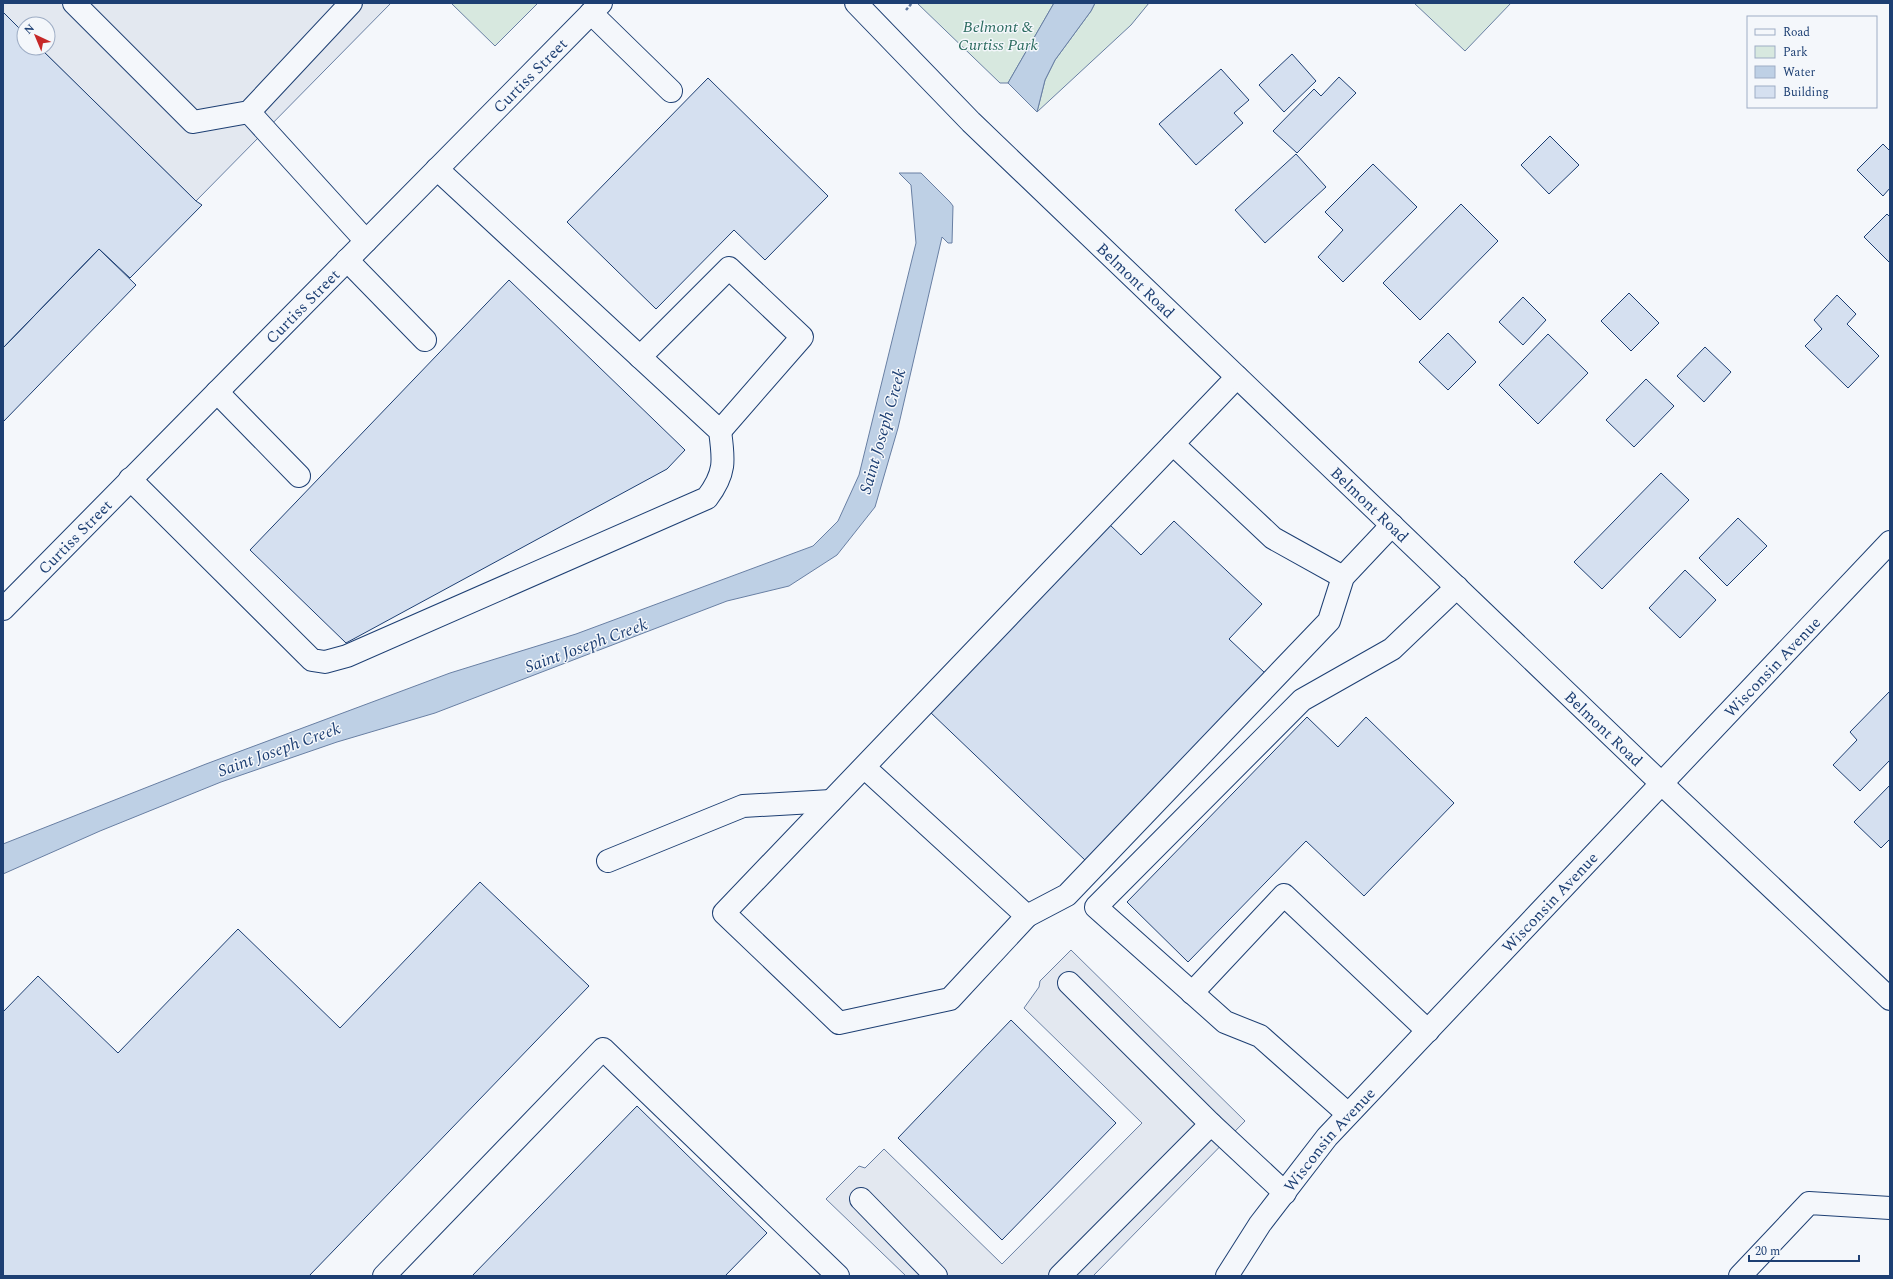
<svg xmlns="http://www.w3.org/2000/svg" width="1893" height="1279" font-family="Spectral,serif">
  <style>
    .green { fill: #d7e8df; stroke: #687fa3 }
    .parking { fill: #e3e8f0; stroke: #687fa3 }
    .water { fill: #bed0e5; stroke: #687fa3 }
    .building { fill: #d5e0f0; stroke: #1d3f73 }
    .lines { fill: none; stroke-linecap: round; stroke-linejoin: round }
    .minor-casing { stroke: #1d3f73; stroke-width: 24 }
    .major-casing { stroke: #1d3f73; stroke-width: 24 }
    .path { stroke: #5e769c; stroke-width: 2.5; stroke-dasharray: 3 2; stroke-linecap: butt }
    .minor { stroke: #f4f7fb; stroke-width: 22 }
    .major { stroke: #f4f7fb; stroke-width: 22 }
    .labels { text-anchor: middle; stroke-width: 3; stroke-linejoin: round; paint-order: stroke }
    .park-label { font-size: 16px; font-style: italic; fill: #2c6c60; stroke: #f4f7fb }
    .street-label { font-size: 16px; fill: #1d3f73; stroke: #f4f7fb }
    .water-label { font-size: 17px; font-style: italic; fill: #1d3f73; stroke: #f4f7fb }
  </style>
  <rect width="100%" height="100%" fill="#f4f7fb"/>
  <path class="green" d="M451 3H538L495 46Z
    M917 3H1054L1008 83H1000Z
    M1095 3H1149L1131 25 1037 112 1045 80 1055 60 1091 11Z
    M1414 3H1511L1465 51Z"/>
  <path class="parking" d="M3 3H391L196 201 40 48H48V24H24V33L3 12Z
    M1071 950 1245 1121 1093 1276H906L826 1199 859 1166 865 1168 884 1149 1002 1264 1142 1123 1024 1008 1039 987 1040 981Z"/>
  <path class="water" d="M1054 3H1095L1091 11 1055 60 1045 80 1037 112 1008 83Z
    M899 173H921L950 202 953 206 952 243H948L942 237 898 428 875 507 837 555 789 586 727 601 435 713 337 742 221 782 100 831 3 874V844L206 764 450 673 576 634 813 546 838 521 859 475 916 243 911 185Z"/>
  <path class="building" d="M3 12 24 33V48H40L196 201 202 205 130 278 99 249 3 348Z
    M1292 54 1316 81 1284 112 1259 85Z
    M1221 69 1249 100 1234 113 1243 123 1196 165 1159 124Z
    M1339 77 1356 93 1297 153 1273 131 1314 89 1321 96Z
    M708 78 828 196 765 260 734 230 656 309 567 222Z
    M1550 136 1579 165 1549 194 1521 165Z
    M1883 144 1890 151V188L1883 196 1857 170Z
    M1296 154 1326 187 1265 243 1235 210Z
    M1373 164 1417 207 1343 282 1318 257 1343 230 1325 212Z
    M1461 204 1498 241 1420 320 1383 283Z
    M1887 214 1890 217V263L1864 237Z
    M99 249 136 285 3 422V348Z
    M509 280 685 450 667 469 346 643 250 550Z
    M1629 293 1659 323 1631 351 1601 321Z
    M1837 295 1856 314 1847 324 1879 356 1848 388 1805 346 1822 329 1814 320Z
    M1523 297 1546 320 1523 345 1499 322Z
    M1448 333 1476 362 1448 390 1419 362Z
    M1548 334 1588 373 1538 424 1499 385Z
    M1705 347 1731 372 1704 402 1677 376Z
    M1646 379 1674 406 1634 447 1606 420Z
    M1661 473 1689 500 1602 589 1574 562Z
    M1738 518 1767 546 1727 586 1699 558Z
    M1174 521 1262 604 1229 639 1265 673 1086 861 929 711 1108 523 1141 555Z
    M1685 570 1716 600 1680 638 1649 608Z
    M1890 691V760L1860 791 1833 765 1857 740 1850 732Z
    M1307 717 1338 747 1366 717 1454 803 1364 896 1306 841 1188 962 1127 902Z
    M1890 785V839L1881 848 1854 822Z
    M480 882 589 986 309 1276H3V1012L38 976 118 1053 238 929 340 1028Z
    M1011 1020 1116 1123 1002 1240 898 1138Z
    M637 1106 767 1233 725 1276H472Z"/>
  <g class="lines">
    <defs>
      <g id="minor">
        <path d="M74 3 193 122 249 112 351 3"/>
        <path d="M591 13 671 91"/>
        <path d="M249 112 366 241"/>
        <path d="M347 260 425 340"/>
        <path d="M640 357 729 268 802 337 720 431"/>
        <path d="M217 392 299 476"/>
        <path d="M1173 444 1273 538 1343 577"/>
        <path d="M130 479 312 660 325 662 347 656 707 498C726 473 724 460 720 431L437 169"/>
        <path id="s1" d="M3 609 601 3"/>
        <path d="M864 767 1027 916 950 999 839 1023 724 913 1237 377"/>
        <path d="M608 861 743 806 831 801"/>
        <path d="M1027 916 1067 895 1329 621 1343 577 1392 525"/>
        <path d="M1069 983 1211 1124"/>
        <path d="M1192 993 1284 895 1428 1031"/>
        <path d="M1348 1114 1260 1036 1225 1022 1096 907 1302 700 1392 649 1457 587"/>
        <path d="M861 1199 936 1276"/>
        <path d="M384 1276 603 1049 838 1276"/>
        <path d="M1060 1276 1211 1124 1285 1193"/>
        <path id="s2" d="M1227 1276 1260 1224 1327 1137 1890 542"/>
        <path d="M1740 1276 1809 1203 1890 1208"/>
      </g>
      <g id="major">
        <path id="s3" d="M856 3 971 122 1661 783 1890 999"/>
      </g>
    </defs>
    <use href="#minor" class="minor-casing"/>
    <use href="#major" class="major-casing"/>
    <path class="path" d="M906 10 912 3"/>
    <use href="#minor" class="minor"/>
    <use href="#major" class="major"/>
  </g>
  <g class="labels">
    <g class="park-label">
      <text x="998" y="32">Belmont &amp;<tspan x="998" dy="18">Curtiss Park</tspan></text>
    </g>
    <g class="street-label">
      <text dy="6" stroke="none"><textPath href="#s1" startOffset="750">Curtiss Street</textPath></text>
      <text dy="6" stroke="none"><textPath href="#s3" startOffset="394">Belmont Road</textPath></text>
      <text dy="6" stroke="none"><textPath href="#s1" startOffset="426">Curtiss Street</textPath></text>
      <text dy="6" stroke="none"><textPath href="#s3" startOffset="718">Belmont Road</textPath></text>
      <text dy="6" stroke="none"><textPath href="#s1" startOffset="102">Curtiss Street</textPath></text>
      <text dy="6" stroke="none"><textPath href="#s2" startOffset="819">Wisconsin Avenue</textPath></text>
      <text dy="6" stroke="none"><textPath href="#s3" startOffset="1042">Belmont Road</textPath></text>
      <text dy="6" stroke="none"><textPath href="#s2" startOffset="495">Wisconsin Avenue</textPath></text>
      <text dy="6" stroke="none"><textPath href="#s2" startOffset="171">Wisconsin Avenue</textPath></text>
    </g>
    <g class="water-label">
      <text transform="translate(882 431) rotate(-74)" y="6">Saint Joseph Creek</text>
      <text transform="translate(586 645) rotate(-20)" y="6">Saint Joseph Creek</text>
      <text transform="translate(279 749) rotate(-20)" y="6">Saint Joseph Creek</text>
    </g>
  </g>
  <rect width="1893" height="1279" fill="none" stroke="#1d3f73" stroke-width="8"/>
  <rect x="1747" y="16" width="130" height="92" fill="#f4f7fb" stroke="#9eadc5"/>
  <rect x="1755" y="29" width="20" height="6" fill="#f4f7fb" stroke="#9eadc5"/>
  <text x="1783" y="36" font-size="12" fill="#1d3f73">Road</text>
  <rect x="1755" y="46" width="20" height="12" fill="#d7e8df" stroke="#9eadc5"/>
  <text x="1783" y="56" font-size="12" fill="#1d3f73">Park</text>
  <rect x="1755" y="66" width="20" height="12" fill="#bed0e5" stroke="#9eadc5"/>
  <text x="1783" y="76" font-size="12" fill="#1d3f73">Water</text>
  <rect x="1755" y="86" width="20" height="12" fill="#d5e0f0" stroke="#9eadc5"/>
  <text x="1783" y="96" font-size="12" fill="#1d3f73">Building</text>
  <g transform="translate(36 36) rotate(316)"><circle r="19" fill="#f4f7fb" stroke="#9eadc5"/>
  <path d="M0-3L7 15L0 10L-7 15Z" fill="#c62828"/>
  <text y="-6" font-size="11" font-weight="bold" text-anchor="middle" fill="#1d3f73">N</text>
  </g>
  <path d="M1749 1255v6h110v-6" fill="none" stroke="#1d3f73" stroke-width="2"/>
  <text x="1755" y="1255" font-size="12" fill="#1d3f73" stroke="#f4f7fb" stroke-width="3" paint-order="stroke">20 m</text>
</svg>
